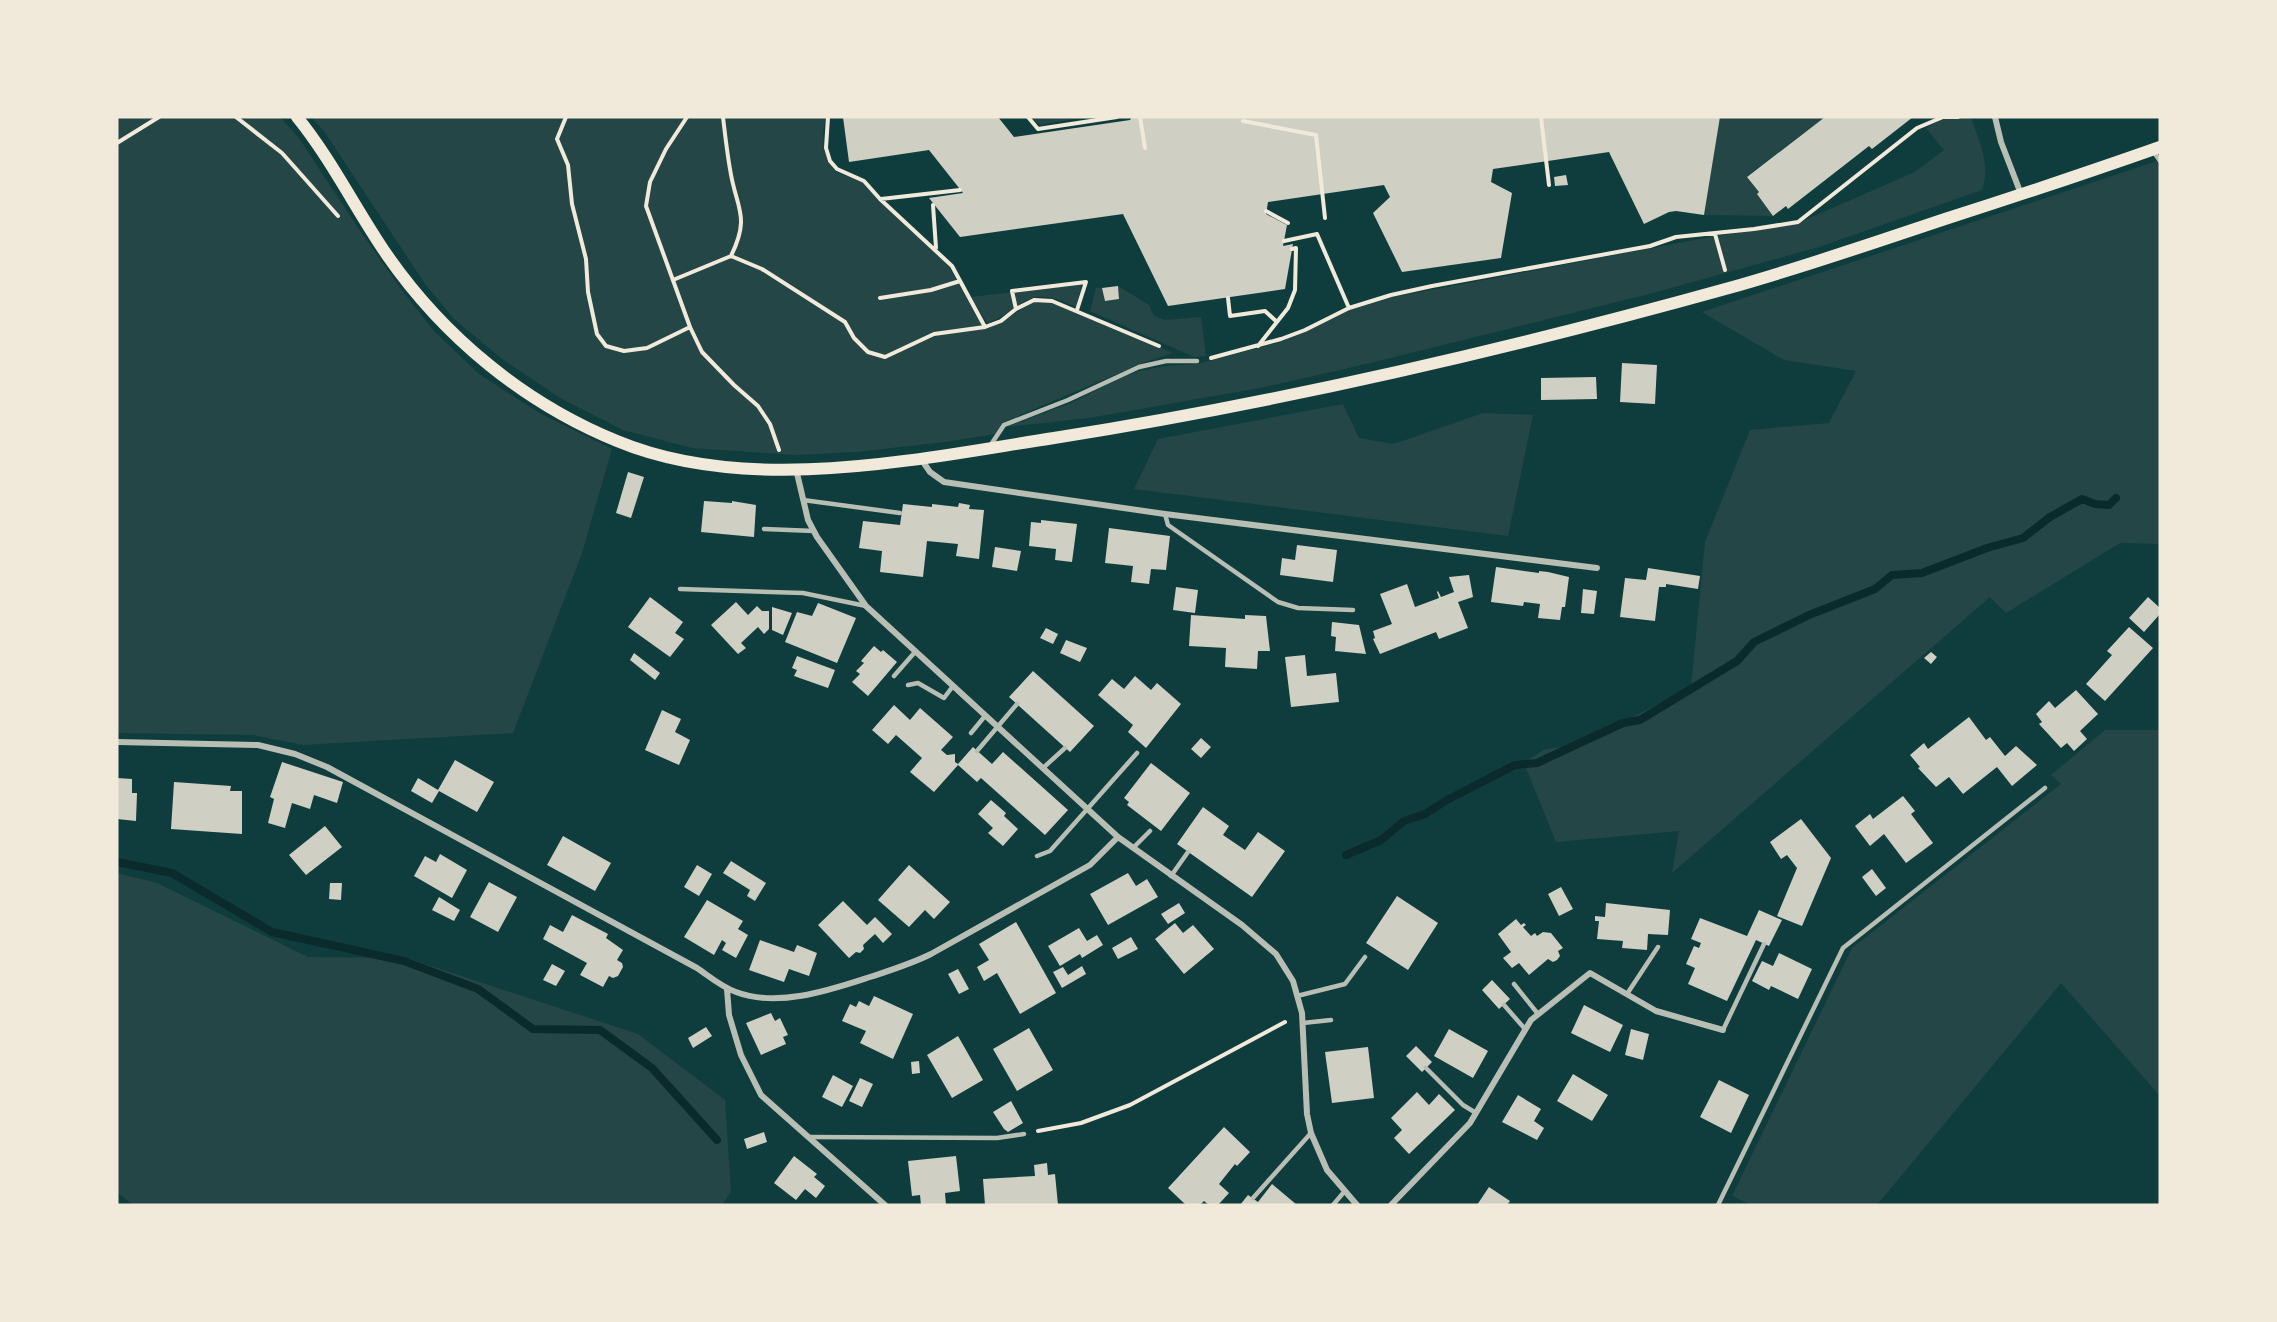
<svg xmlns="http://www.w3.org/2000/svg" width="2277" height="1322" font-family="Arial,sans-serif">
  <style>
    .green { fill: #244646 }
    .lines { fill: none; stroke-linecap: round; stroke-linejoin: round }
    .stream { stroke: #0a2a2b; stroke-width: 8 }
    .building { fill: #cfcfc3 }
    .path { stroke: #f1e9da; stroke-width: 4 }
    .service { stroke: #b8beb3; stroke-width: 4.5 }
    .minor { stroke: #b8beb3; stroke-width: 6 }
    .secondary { stroke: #f1e9da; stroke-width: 12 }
  </style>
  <rect width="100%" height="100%" fill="#0f3d3e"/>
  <path class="green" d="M117 117H280L299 138 360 231 404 293 434 331 479 374 541 414 612 449 582 553 513 733 303 745 253 735 117 733Z
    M311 117H826L823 132 824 150 829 163 836 172 864 183 939 255 951 270 984 329 1002 322 1034 301 1051 303 1078 312 1173 353 1143 363 1006 421 995 434 945 442 856 452 795 455 692 448 623 430 560 398 502 359 454 319 425 284 324 131Z
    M1030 117H1080V118L1040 125Z
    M1720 117H1825L1747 176 1759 192 1757 194 1773 216 1704 215Z
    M1964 117H1971C1979 141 1991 165 1982 190L1819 247 1653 293 1366 364 1260 388 1089 418 1006 427 1071 403 1122 377 1140 371 1165 366 1197 364 1281 342 1349 310 1393 297 1716 236 1798 223 1915 172 1944 150 1926 128 1942 119Z
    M2160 160V544L2120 543 2006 613 1990 597 1672 873 1679 831 1556 842 1524 763 1545 749 1579 745 1691 687 1705 542 1750 430 1829 423 1856 371 1784 360 1702 312Z
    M1082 284 1076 307C1023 283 1030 307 987 323L971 297Z
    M1118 286 1149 305 1154 316 1165 320 1201 317 1206 356 1194 357 1090 311 1096 288H1102L1105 301 1119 299Z
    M1343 404 1359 438 1394 444 1483 413 1533 415 1508 536 1134 489 1158 439Z
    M2105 730H2160V1096L2061 983 1877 1205H1752L1732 1196 1852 948 2061 784 2051 775Z
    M117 873 157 883 308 957 407 958 638 1034 725 1100 731 1192 722 1205H133L117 1192Z"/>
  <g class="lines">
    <path class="stream" d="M1346 855 1381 840 1404 821 1425 814 1447 800 1515 765 1537 763 1623 723 1640 720 1737 661 1754 642 1809 615 1875 589 1892 575 1922 573 1987 548 2023 538 2050 517 2082 499 2095 504 2109 505 2116 498
      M117 862 172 873 272 932 404 961 478 989 533 1029 600 1030 652 1068 717 1140"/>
  </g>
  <path class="building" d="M843 117H998L1014 137 1130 120 1132 117H1720L1704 215 1676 211 1669 212 1644 224 1609 152 1493 169 1491 182 1512 193 1501 258 1402 272 1373 213 1390 197 1384 185 1268 202 1266 214 1287 225 1283 246 1293 244 1285 289 1168 306 1123 214 960 237 929 198 963 193 929 150 849 162Z
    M1825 117H1913L1872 149 1869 146 1788 209 1786 206 1773 216 1757 194 1759 192 1747 177Z
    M1566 175 1568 185 1555 186 1554 177Z
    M1118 286 1119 299 1105 301 1102 288Z
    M1622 363 1657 365 1655 404 1620 402Z
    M1596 377 1597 399 1541 400V378Z
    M628 472 644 477 631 518 616 513Z
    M704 501 732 503V501L756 505 754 537 701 532Z
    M959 503 970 505 969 509 984 510 979 559 956 556 958 544 927 541 923 577 880 572 882 551 859 548 863 521 900 525 903 504 932 507V504L958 507Z
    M1041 520 1077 524 1072 562 1055 560 1056 549 1029 546 1031 522 1041 523Z
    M1109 528 1170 536 1166 570 1151 569 1149 584 1131 582 1133 566 1105 563Z
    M1297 545 1337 550 1333 582 1280 575 1282 558 1295 560Z
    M995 547 1021 551 1017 571 992 567Z
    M1496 567 1539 573V571L1548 572 1569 577 1565 607H1562L1560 620 1538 618 1540 604 1524 602 1523 606 1491 602Z
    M1648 568 1700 576 1698 589 1666 584V587H1659L1655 621 1620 617 1625 578 1646 580Z
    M1469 575 1473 597 1458 602 1468 628 1439 639 1436 632 1380 654 1373 639 1375 638 1373 631 1392 624 1380 594 1407 584 1415 607 1439 598 1437 592 1438 591 1441 597 1454 592 1449 577Z
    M1176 587 1198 590 1195 613 1173 610Z
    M1583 589 1597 591 1594 614 1581 613Z
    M650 597 683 622 675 633 684 639 670 657 628 627Z
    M2148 597 2160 608V614L2144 632 2129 618Z
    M736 602 748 615 757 606 762 611H769V629L764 634 758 627 741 643 746 648 738 654 711 625Z
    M818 603 856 618 837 663 785 642 797 612 812 616Z
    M772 607 792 613 783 635 772 630Z
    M1191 615 1245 619V615L1266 616 1270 651H1258L1257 669 1225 667 1226 648 1189 646Z
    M1332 622 1359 625 1366 654 1335 651 1336 637 1331 636Z
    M2129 627 2153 648 2105 701 2086 684 2112 655 2107 651Z
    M1046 628 1058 634 1053 644 1040 638Z
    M1066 640 1087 648 1080 662 1060 653Z
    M874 646 881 652 883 650 897 662 868 696 852 682 860 674 856 671 864 663 861 661Z
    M1931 652 1937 657 1931 664 1924 658Z
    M634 653 660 673 655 680 630 660Z
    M1305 655 1307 676 1336 673 1339 702 1291 707 1285 657Z
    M797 656 835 670 828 688 794 676 797 670 792 668Z
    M1033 671 1094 726 1070 752 1009 697Z
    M1135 676 1151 690 1157 683 1181 704 1146 748 1128 732 1133 725 1098 695 1112 679 1124 689Z
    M2076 690 2098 714 2080 731 2087 739 2074 751 2067 743 2061 748 2039 724 2042 722 2036 714 2049 701 2055 708Z
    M894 705 910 720 920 708 953 737 941 750 947 755 955 754V762L958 764 973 747 992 764 1003 752 1068 810 1045 835 981 778 977 782 958 765 934 792 910 772 922 758 896 735 888 744 872 730Z
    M662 710 681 719 675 732 690 740 679 765 645 750Z
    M1969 717 1986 740 1990 737 2005 756 2016 746 2037 765 2012 786 1997 767 1963 794 1949 777 1936 787 1918 768 1920 767 1910 755 1924 743 1928 749Z
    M1201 738 1211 747 1201 758 1191 749Z
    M455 760 494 782 477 812 439 791 432 803 411 791 418 778 438 790Z
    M282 762 343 782 337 803 314 795 310 809 292 803 285 828 268 823 274 799 270 797Z
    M1151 763 1190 793 1161 831 1127 805 1129 802 1124 798Z
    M117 778 132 779V793H137L136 821 117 819Z
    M174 782 231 786 230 791H242V834L171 829Z
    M1903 796 1915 811 1911 814 1933 843 1906 863 1884 834 1870 846 1855 826 1870 814 1873 819Z
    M991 800 1006 813 1004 816 1018 829 1003 846 988 833 993 828 978 814Z
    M1203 807 1229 826 1223 835 1245 850 1258 832 1285 851 1252 897 1177 844Z
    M1801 819 1831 858 1802 926 1777 916 1797 868 1787 855 1781 859 1770 842Z
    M325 826 342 847 306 875 289 855Z
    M563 836 611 863 595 891 547 865Z
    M440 854 467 870 452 898 414 876 425 856 436 862Z
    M731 861 766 883 755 901 747 896 750 890 723 873Z
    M697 865 712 874 699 896 684 887Z
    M909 865 950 902 934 919 925 910 909 927 878 900Z
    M1872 869 1886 888 1876 896 1862 877Z
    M1128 873 1136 886 1147 879 1158 897 1108 925 1090 894Z
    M489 882 517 897 498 932 470 917Z
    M330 883H342L341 900 329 899Z
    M1561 887 1573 909 1559 916 1548 894Z
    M1397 896 1438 923 1408 970 1366 943Z
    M439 897 460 910 454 921 432 910Z
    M707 900 743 921 738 929 748 935 736 958 722 950 726 943 722 940 714 955 684 937Z
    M843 901 867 925 875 917 892 934 883 943 875 934 863 945 864 949 860 953 856 952 849 958 818 925Z
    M1179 903 1185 913 1168 924 1161 914Z
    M1606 903 1670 910 1668 935 1648 934 1647 950 1622 948 1623 941 1597 939 1599 921H1595V916L1605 917Z
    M1759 910 1782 920 1769 946 1756 940 1727 1001 1688 984 1695 968 1686 964 1694 946 1699 948 1701 943 1691 939 1700 918 1747 936Z
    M572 915 608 934 606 938 623 950 617 960 622 963 623 967 618 976 613 978 609 976 603 987 580 975 587 963 543 939 550 925 563 932Z
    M1516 919 1521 925 1524 923 1526 925 1523 927 1531 936 1535 933 1537 936 1543 932 1551 933 1563 948 1558 951 1560 956 1557 960 1553 962 1548 959 1529 975 1519 963 1512 968 1503 958 1511 952 1498 934Z
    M1016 922 1056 993 1020 1014 997 973 984 981 977 967 989 960 979 944Z
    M1175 923 1183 933 1193 925 1214 949 1184 974 1155 939Z
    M1079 928 1087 941 1097 935 1103 945 1082 958 1080 954 1060 966 1048 946Z
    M1131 937 1138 949 1118 959 1112 948Z
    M760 940 794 952 797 945 817 953 809 976 789 969 784 982 749 970Z
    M1779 953 1812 969 1798 999 1771 986 1769 990 1752 981 1762 961 1773 966Z
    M552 964 565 971 556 986 543 980Z
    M1082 966 1086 974 1062 988 1053 972 1063 967 1068 975Z
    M958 969 969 989 959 994 948 974Z
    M1492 980 1510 999 1499 1009 1482 990Z
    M874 996 913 1014 893 1059 860 1043 866 1031 842 1021 850 1004 856 1007 859 1001 869 1006Z
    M1584 1005 1623 1025 1610 1052 1571 1033Z
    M771 1013 775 1021 780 1018 788 1035 783 1037 786 1044 761 1055 746 1023Z
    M706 1027 712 1036 693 1048 688 1038Z
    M1029 1028 1053 1070 1017 1091 993 1049Z
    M1449 1029 1488 1051 1473 1078 1434 1056Z
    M1631 1029 1649 1034 1643 1060 1625 1055Z
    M958 1036 983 1080 952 1098 927 1055Z
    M1416 1046 1432 1062 1422 1072 1406 1056Z
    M1368 1047 1374 1098 1332 1103 1325 1052Z
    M919 1061 920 1073 912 1074 911 1062Z
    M1573 1074 1608 1095 1592 1121 1557 1101Z
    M833 1075 853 1086 842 1107 822 1097Z
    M860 1078 873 1084 862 1107 849 1101Z
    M1719 1080 1749 1095 1731 1133 1700 1117Z
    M1417 1092 1429 1105 1439 1094 1455 1110 1409 1154 1394 1138 1402 1130 1391 1118Z
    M1518 1095 1541 1109 1534 1121 1544 1128 1537 1140 1502 1122Z
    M1011 1101 1023 1123 1008 1132 1004 1129 993 1112Z
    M1224 1127 1250 1152 1237 1166 1235 1164 1219 1184 1229 1193 1218 1205H1209L1204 1201 1200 1205H1186L1168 1188Z
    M764 1132 767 1142 747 1149 744 1139Z
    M794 1156 817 1174 814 1177 825 1186 816 1198 805 1189 796 1200 774 1183Z
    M956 1156 960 1191 945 1193 946 1205H921L920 1195 912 1196 908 1161Z
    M1047 1163 1048 1175 1055 1174 1058 1205H985L983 1179 1035 1176 1034 1165Z
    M1272 1184 1297 1205H1240L1248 1195 1258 1202Z
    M1489 1187 1510 1201 1507 1205H1477Z"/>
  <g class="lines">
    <path class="path" d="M236 117 282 153 338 216
      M566 117 557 139 568 165 572 204 586 259 588 292 597 334 606 346 624 351 647 348 690 327
      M687 117 666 149 650 182 646 206 690 327 702 352 734 385 758 406 770 424 779 450
      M828 117 826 148 830 161 837 169 864 181 880 199 952 266 985 327 1001 321 1016 309 1034 300 1052 301 1159 346
      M1028 117 1038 129 1117 117
      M1140 117 1145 148
      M1541 117 1549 185
      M1243 121 1316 135 1325 218
      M117 143 159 117
      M881 199 960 190
      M933 205 936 248
      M1266 211 1288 223
      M1715 234 1725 270
      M1284 241 1317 234 1349 308
      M731 256 762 269 845 322 854 338 868 352 885 357 934 334 985 327
      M673 280 731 256C751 215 736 209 730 169 727 152 725 134 723 117
      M880 298 931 290 960 281
      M1228 298 1230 316 1265 311 1277 322
      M1016 309 1012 291 1086 282 1077 310
      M1258 346 1288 308 1295 290 1296 248 1292 249
      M1211 358 1281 339 1305 330 1349 308 1391 295 1432 286 1650 246 1676 237 1754 229 1798 222 1917 128 1943 117H1958
      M1038 1131 1081 1123 1130 1105 1285 1022"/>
    <path class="service" d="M2153 151 2160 161
      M990 446 1004 425 1068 400 1139 367 1166 361H1197
      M803 500 900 513
      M1165 514 1168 525 1278 602 1298 608 1353 610
      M764 529 814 531
      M680 589 803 593 866 606
      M894 676 915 652
      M908 685 918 683 944 698 953 686
      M971 733 985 716
      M977 751 1017 704
      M1043 768 1065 748
      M1133 848 1150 831
      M1037 856 1050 851 1137 753
      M1171 876 1188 852
      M1514 984 1538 1014
      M1627 994 1658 947
      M1297 996 1345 984 1365 957
      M1504 1005 1525 1029
      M1303 1023 1331 1020
      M1723 1030 1764 944
      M1426 1068 1463 1105 1476 1113
      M809 1137 997 1138 1024 1134
      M1253 1198 1311 1133
      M1333 1205 1344 1192
      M1718 1205 1843 948 2045 788"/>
    <path class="minor" d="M1995 117 2001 142 2021 194
      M921 459 930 472 944 482 1165 514 1597 568
      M796 469 808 520 817 537 866 606 1118 837 1242 925 1276 954 1293 981 1302 1013 1307 1114 1311 1133 1327 1170 1357 1205
      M117 742 258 745 295 754 327 767 697 968C709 976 721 987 736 992 778 1008 830 990 870 977 891 970 911 964 931 954L1090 865 1118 837
      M727 989 729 1015 741 1055 761 1095 885 1205
      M1391 1205 1470 1123 1531 1020 1590 973 1656 1011 1723 1030"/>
    <path class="secondary" d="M297 117C332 160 356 210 387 255 444 337 524 403 617 441 749 496 917 459 1054 438 1282 402 1506 350 1729 288 1801 268 1873 243 1945 219 2017 196 2089 172 2160 147"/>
  </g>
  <rect width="2277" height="1322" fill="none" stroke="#f1e9da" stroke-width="237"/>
</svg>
